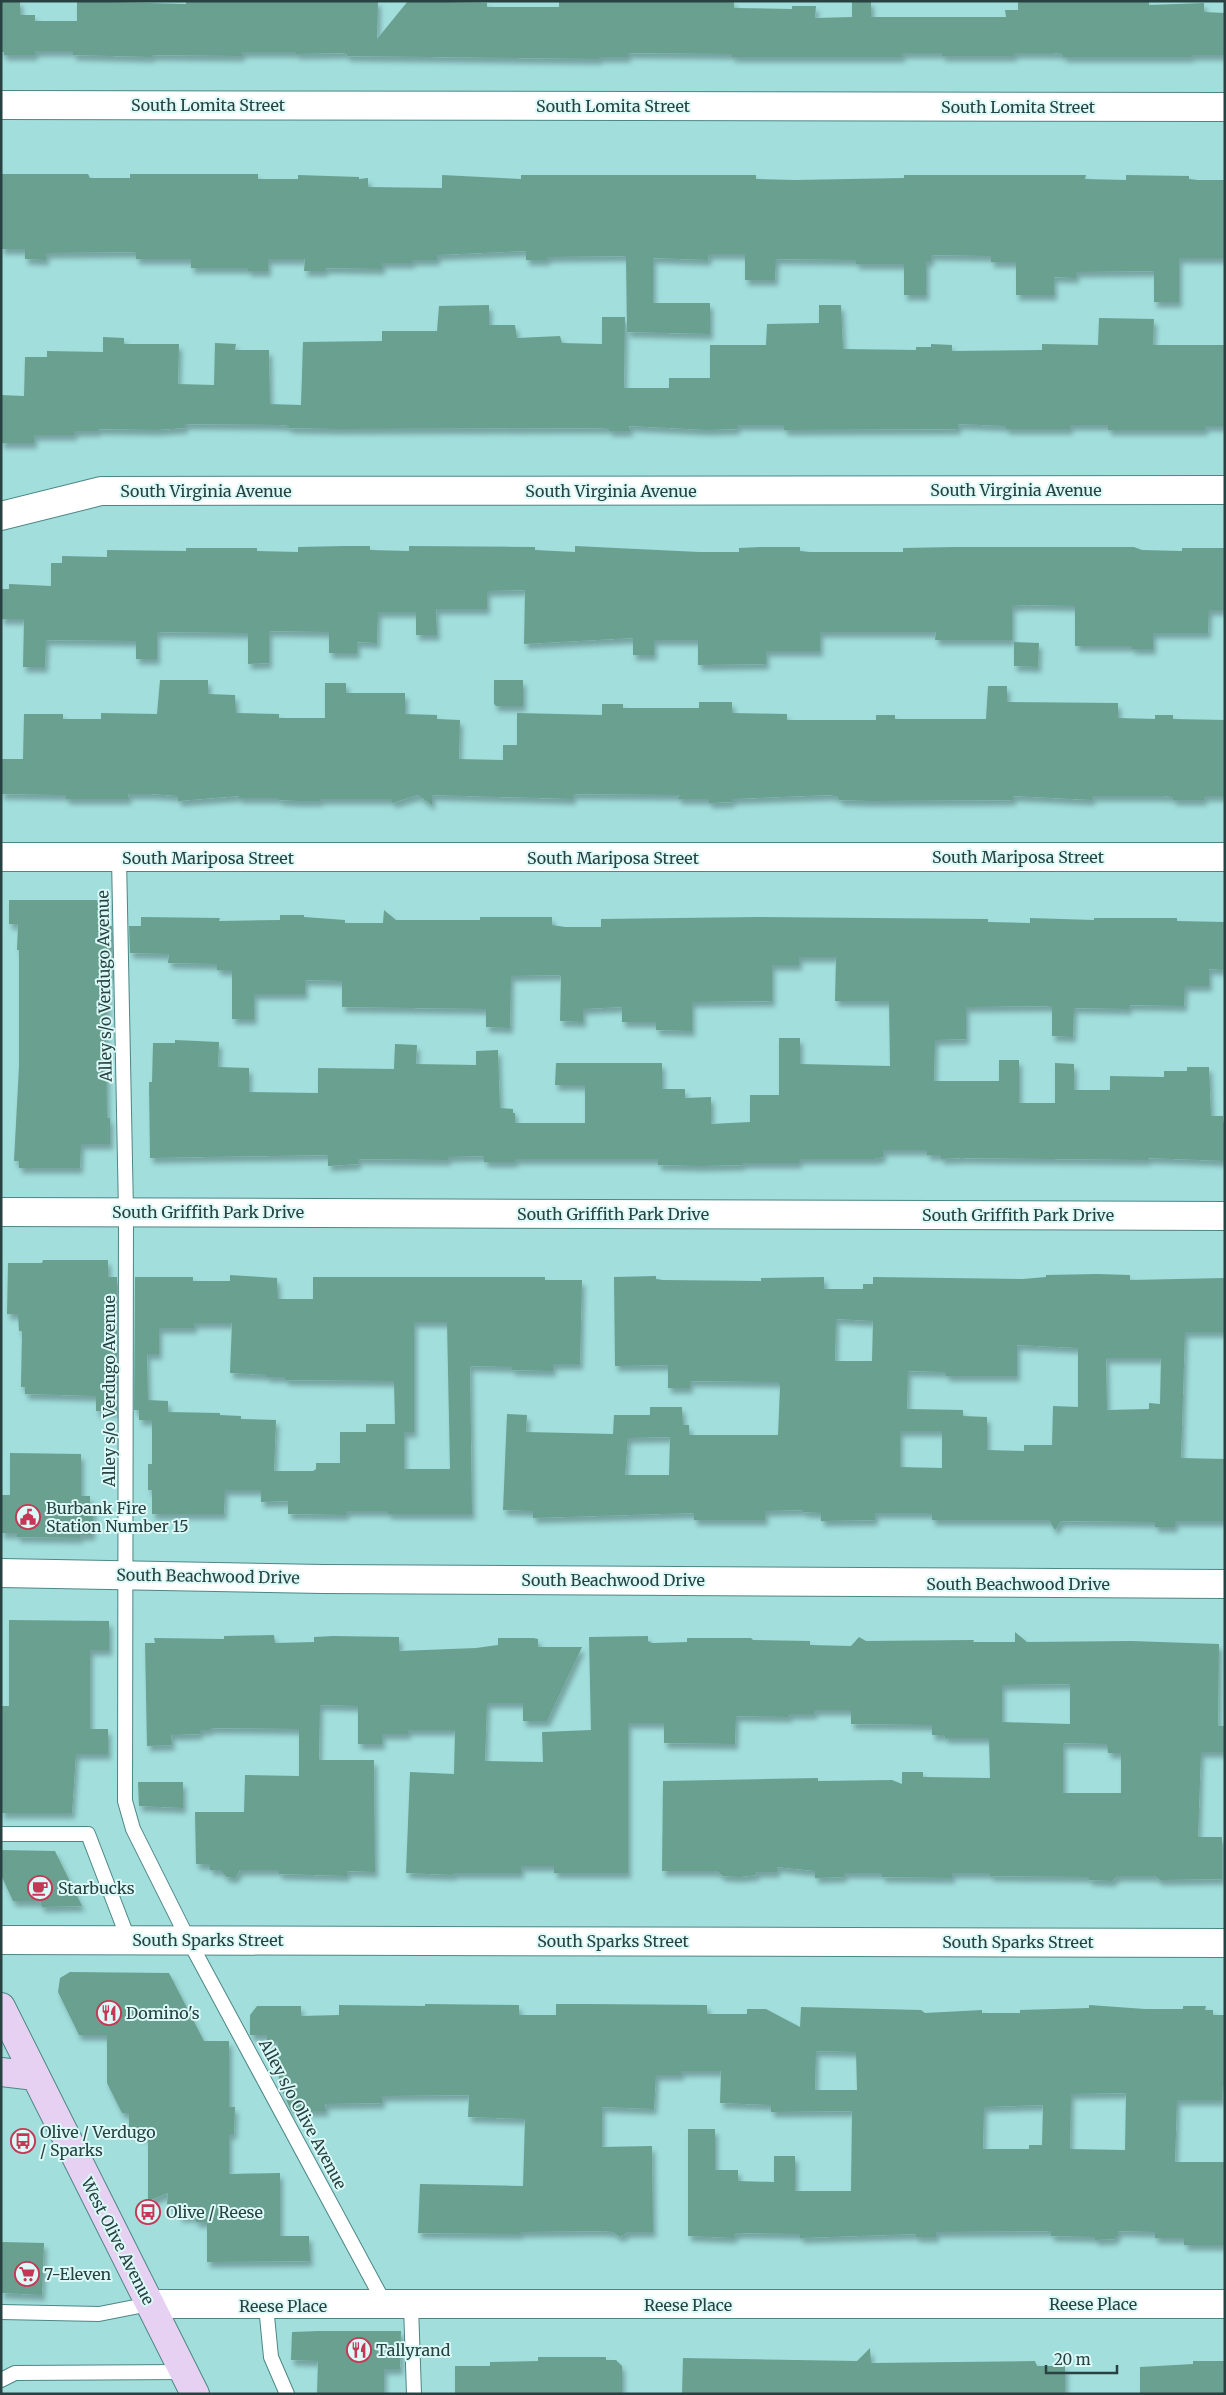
<svg xmlns="http://www.w3.org/2000/svg" width="1226" height="2395" font-family="Merriweather,serif">
  <style>
    .building { fill: #6aa08f; fill-rule: evenodd; filter: url(#shadow) }
    .lines { fill: none; stroke-linecap: round; stroke-linejoin: round }
    .service-casing { stroke: #4c8785; stroke-width: 16 }
    .minor-casing { stroke: #4c8785; stroke-width: 30 }
    .secondary-casing { stroke: #4c8785; stroke-width: 30 }
    .service { stroke: #fff; stroke-width: 14 }
    .minor { stroke: #fff; stroke-width: 28 }
    .secondary { stroke: #e7d1f2; stroke-width: 28 }
    .labels { text-anchor: middle; stroke-width: 4; stroke-linejoin: round; paint-order: stroke }
    .street-label { font-size: 16px; fill: #284141; stroke: #dbf9f7 }
    .poi-label { font-size: 16px; fill: #284141; stroke: #dbf9f7; text-anchor: start }
  </style>
  <defs>
    <filter id="shadow"><feDropShadow dx="3" dy="5.5" stdDeviation="2.5" flood-color="#0004"/></filter>
  </defs>
  <rect width="100%" height="100%" fill="#a1dedc"/>
  <path class="building" d="M1 1H20V15H35V21H77V1L186 4V1H378L377 39 408 1 487 3V7H559V1H734V8L792 9V6H816L815 18 852 17V1H871V17H1006L1005 10H1018V1H1149V5L1204 3V12L1225 13V55H1191V57H1063V54L1054 53H1014V56H942V53H902V57H732V54L628 53V57H599V59L347 56 346 53 296 54V52H242V56L152 55V57L73 55V51H35V55H4V52H1Z
    M1 174H88L90 178H130V174H258V179H298V175L359 177V179L368 178V187L442 188V175L521 179V175H756V179L795 180 904 178V175H1086L1085 179 1126 180V175L1189 176V179L1198 180H1225V258H1179V302H1154V271L1076 272V278L1054 277V295H1016V262H991V256L931 255V261H926V295H904V264H856V260L776 259 775 280H745V254H709L708 260 653 258V303H710V334L627 332 626 256 547 257V260H526V251L437 255V260H412V263H382V269L325 268V271H304L305 259H268V271H248V268H191V259H136V252L46 253V260L25 259V249H1Z
    M489 305V325H515L517 338 560 336 562 343 602 344V317H625L624 388H669V378H710V345H766L767 324 819 323V305H841L843 349 916 350V347H931V344L952 345V351L1042 350V344L1098 345 1099 318 1154 319 1153 345H1225V426H1205V430H1108V425H1070V429H1006V426L958 424V429L784 430V425H737V429L707 430 629 426 630 431H609V428L337 429 289 428V426L281 425 185 424V428L156 430 98 429V431H74V435H34V443H1V395L24 396 25 357H47V351L103 352V337L124 338V344H179L178 384 214 385 215 343 236 344 235 350H269L270 404 301 405 303 342 382 341V331H437L439 306Z
    M345 546H370V550L409 551V546L535 547V550L575 552V546L699 552H739V548L760 547H800V551L810 552H903V548L956 547H1134L1142 550 1182 551V548H1225V610H1209L1208 633H1153V649H1132V646H1075V606L1027 605 1012 606V640H935L936 632H820V651H766V664L698 665V640H654V655H633V638L524 644 525 590 487 591V609H436L437 635H416V612H378L377 643 357 642V653H329V632L269 631V663L248 664V633L157 632V659H136V641L46 640 45 667H23L24 619H1V589H9V584L51 586V563H62V556L107 557V550L186 551V548H257V551L298 552V547Z
    M1014 642 1039 643 1038 667 1014 666Z
    M160 680H208V694L235 695 236 713 279 714V718H325V683H346V693H405V714L437 715V719L460 720 459 759 503 760V745H517V713L602 715V704H623V708H699V702H732V713L787 714V720H876V715H895V719H986L988 686H1007V702L1118 703V718L1155 719V715H1173V719L1225 720V796H1204V800H1173V797L1164 796H1092V800L1013 796V800L870 801 839 800V797L830 795 732 799V802L709 803V799H678L679 795 573 794V799L432 795V805L418 795 392 803V799H320V801H299L279 800V798H239V796L178 801V796L152 794H128L129 799H66V795H57L1 794V759H23L24 714H63V719H101V713L157 714Z
    M494 680H523V706H496L494 704Z
    M9 900H105V926H112L111 975H108L106 1033 107 1118H110V1144H81L80 1168H19V1161H14L19 1066V950H17L18 924H9Z
    M384 910 396 920H480V917H552V925L565 927H601V919L758 917 988 919V922L1030 923V918L1094 920V918H1177V921L1225 922V970L1209 969V986H1185L1184 1006 1129 1005V1009L1074 1008 1073 1037 1052 1036V1006L966 1007V1039L935 1040 934 1081H999V1060H1019V1103H1055V1063L1074 1064V1090H1110V1076L1164 1077V1071H1187V1067H1209L1211 1116H1223V1123H1225V1161L1148 1158V1160L961 1158 941 1159V1155H927V1150H883V1157L874 1159H799V1163H742V1165L700 1166 658 1165V1159H515V1162H484V1156L448 1157V1160L358 1159V1164L328 1166V1155L150 1158 149 1082H152L153 1043H175V1040L219 1042 218 1067 249 1068V1092L318 1093V1068L394 1069 395 1044 417 1045 416 1064 476 1065V1051L498 1050 500 1108 513 1109V1113H515V1123H585V1085H555L556 1063H662V1089H685V1098L711 1097V1124L750 1122V1095H779V1038H800V1064L890 1066 889 1001H835L836 957H799V965H772V1001L692 1002V1031L656 1030V1022H622V1007L583 1009V1022L560 1021 561 975 511 976 510 1028 486 1027V1009L342 1007V981L305 980V994H254V1019H232V970H217V964L168 963 169 954 130 953 129 926H141V917L220 918 219 921 280 920V915H304V917L345 920V923H383Z
    M43 1260H108V1277H117V1411H96V1396L25 1394V1387H21L22 1331H19L18 1314H7L8 1263H42Z
    M1097 1274 1130 1275V1280L1225 1278V1332H1185L1181 1458 1225 1459V1521H1175V1527H1155V1522L1061 1521 1055 1530 1049 1520H932V1513H875V1520L821 1521V1513L803 1512V1510L765 1511V1520H694V1513L533 1518V1511L503 1510 507 1414 527 1415 526 1432 613 1434 614 1415H650V1407H682L683 1425H689V1435H778L780 1387 778 1382 690 1381V1388H668V1365L615 1366 614 1277 656 1276V1279L663 1280 761 1281V1278L824 1277V1289H863V1284H873V1277L1023 1279 1046 1277V1275ZM836 1319 873 1321 872 1361H835ZM1017 1345 1078 1348V1407L1053 1406 1052 1445H1024V1451L987 1450V1417L963 1416V1410L907 1409 908 1371 946 1372V1376H1017ZM1106 1358H1161L1160 1404 1149 1403V1409L1107 1410ZM900 1431H942V1468L900 1467ZM670 1437 669 1475H625L628 1438Z
    M230 1275 277 1278 278 1299H313V1277H545V1280H582L580 1364H553V1371L512 1370V1367L470 1366 472 1514H388V1511H346V1515L288 1514V1501L261 1502V1490H225L224 1514H152V1490H148V1464H152V1420H139V1410H134L135 1277H193V1281H230ZM414 1322H447L450 1469H404V1432H414ZM194 1323H232L230 1373 267 1375V1377H285V1380L394 1381 395 1424H366V1432H340V1463H316V1469L313 1471H274L276 1420 241 1419V1416L220 1415V1413L168 1412V1401L148 1400 147 1354H159V1328H194Z
    M10 1453 81 1454V1496H90V1505L94 1504 92 1535H80V1538L17 1537V1533H1V1495H10Z
    M9 1620 109 1621V1650H90V1729H108V1754H76L72 1813H1V1706H9Z
    M1015 1632 1027 1642 1131 1641 1219 1644 1218 1726H1225V1752H1201L1198 1837H1222V1879L1160 1880 1155 1876H1117L1112 1881 1089 1880V1877L990 1876V1873H952V1878L882 1877V1873H844V1877L815 1878V1871L777 1867V1872H756L757 1875 739 1877 723 1876 717 1871H662L663 1781 818 1778V1781L892 1780 902 1784V1772H923V1777L990 1778 989 1738H945L944 1735H932V1725L851 1724V1710H815L814 1714H790L789 1717 736 1716 735 1744 664 1743V1723H628V1873H554V1866H521V1873H454L453 1875 406 1873 410 1772 454 1774 455 1730H408V1734H382V1744H358V1706L320 1705 319 1760H374L375 1872 347 1871V1876L279 1874V1870H240L235 1878 227 1877 220 1870H210V1865L196 1864 195 1812H244L245 1775 299 1776V1729L210 1728V1730H200V1734L171 1735 172 1745 147 1746 145 1643H155L154 1638 224 1639V1636L274 1635 275 1643 314 1642V1637L333 1636 399 1637V1651L476 1648 498 1645V1638H533L538 1639V1647H582L547 1721H523V1703H487L485 1761 543 1762 542 1732 591 1730 589 1637 648 1636V1641L652 1643 687 1642V1638H751L753 1640 810 1641V1645L851 1646 859 1637 866 1641 974 1640 973 1642H1015ZM1070 1684V1724L1002 1722V1685ZM1063 1743 1107 1744 1108 1753H1121V1793H1063Z
    M138 1782H183V1808L139 1806Z
    M1 1850 55 1851 82 1906 42 1907 40 1901H13L1 1875Z
    M70 1972 169 1973 204 2041H229V2107H235L234 2134H229V2174L280 2173V2236H309L310 2261 207 2262V2222H196L195 2217H179V2204H167L168 2193 148 2201V2136H138V2130L129 2129V2113H122L107 2083V2035H79L58 1992 60 1978Z
    M425 2004 519 2005V2015H556V2004H588L707 2005V2014H747V2009H766L800 2027 801 2007 921 2010 925 2013 982 2010V2013H1020V2010L1089 2008V2005L1145 2009H1183V2006H1206L1205 2010H1213V2015H1225V2086H1222V2100H1177L1175 2162H1225V2245H1184V2238H1155V2232L1118 2231V2236H1115V2239L1095 2240V2237L1051 2236V2231L936 2232V2237H916V2234L800 2238V2234L739 2233 734 2235V2238L688 2236V2129H715V2170H738V2181L774 2182V2156H795V2191H851L852 2111 771 2112V2105L720 2103 721 2071H681V2075H656L654 2109 602 2107V2147L652 2146 653 2232H628L620 2237 613 2232 603 2231 520 2232V2234L418 2233 420 2184 523 2186 525 2119 468 2117 469 2095 382 2096V2103L325 2104 326 2111H291L279 2083 278 2042H267V2035H250V2015L257 2006H301V2016L339 2015V2005L425 2006ZM816 2051 856 2052 857 2090H815ZM1126 2093 1125 2150 1070 2149 1071 2094ZM1043 2105 1042 2145H1029V2149H983L984 2107Z
    M1 2242 44 2243 42 2295 1 2293Z
    M318 2331H401L400 2369H384V2394H317L318 2361 291 2360 292 2332Z
    M870 2348 871 2363 1035 2361 1037 2366H1065V2394H682L683 2358 857 2361Z
    M538 2357H606V2360H616L622 2366V2394H455V2366H490V2362L538 2361Z
    M1193 2361H1225V2394H1140V2367L1193 2364Z"/>
  <g class="lines">
    <defs>
      <path id="service" d="M119 858 126 1212 125 1801 133 1829 188 1939 386 2306
        M1 1834H88L129 1941
        M266 2306 271 2357 287 2394
        M411 2306 414 2394
        M1 2312 99 2314 150 2304
        M1 2380 15 2373 184 2372"/>
      <path id="minor" d="M1 105 1225 107
        M1 516 101 491 1225 490
        M1 857H1225
        M1 1212 1225 1216
        M1 1573 323 1579 1225 1584
        M1 1940 1225 1943
        M150 2304H1225"/>
      <path id="secondary" d="M1 2007 195 2394
        M1 2072 35 2076"/>
    </defs>
    <use href="#service" class="service-casing"/>
    <use href="#minor" class="minor-casing"/>
    <use href="#secondary" class="secondary-casing"/>
    <use href="#service" class="service"/>
    <use href="#minor" class="minor"/>
    <use href="#secondary" class="secondary"/>
  </g>
  <defs>
    <symbol id="civic-ring" viewBox="-11 -11 22 22"><circle r="9.5" fill="#dbf9f7" stroke="#c63655" stroke-width="1.5"/><path d="M-.6-6.5H3V-4.5H.6V-3L4-1V1h2V6H-6V1h2V-1L-.6-3ZM-1.2 2.5V6h2.4V2.5Z" fill="#c63655"/></symbol>
    <symbol id="cafe-ring" viewBox="-11 -11 22 22"><circle r="9.5" fill="#dbf9f7" stroke="#c63655" stroke-width="1.5"/><path d="M-5.5-4.5H6V0H3Q3 3.5 0 3.5H-2.5Q-5.5 3.5-5.5 0ZM3-3.2v2h1.7v-2ZM-6 4.5H4V6H-6Z" fill="#c63655"/></symbol>
    <symbol id="restaurant-ring" viewBox="-11 -11 22 22"><circle r="9.5" fill="#dbf9f7" stroke="#c63655" stroke-width="1.5"/><path d="M-5-6h1v4h1v-4h1v4h1v-4h1v5L-1.5 .5V6h-2V.5L-5-1ZM5-6V6H3V1.5H1.5Q1.5-4 5-6Z" fill="#c63655"/></symbol>
    <symbol id="bus-ring" viewBox="-11 -11 22 22"><circle r="9.5" fill="#dbf9f7" stroke="#c63655" stroke-width="1.5"/><path d="M-5-6H5V4H4V6H2V4H-2V6H-4V4H-5ZM-3.5-4V0h7V-4ZM-3.5 1.2v1.5H-2V1.2ZM2 1.2v1.5H3.5V1.2Z" fill="#c63655"/></symbol>
    <symbol id="supermarket-ring" viewBox="-11 -11 22 22"><circle r="9.5" fill="#dbf9f7" stroke="#c63655" stroke-width="1.5"/><path d="M-6-5.5h2.5l.6 2H6L4.5 2H-2.5L-4.4-4H-6ZM-1.5 3.2a1.3 1.3 0 1 0 .1 0ZM3 3.2a1.3 1.3 0 1 0 .1 0Z" fill="#c63655"/></symbol>
  </defs>
  <g fill-rule="evenodd">
    <use href="#civic-ring" x="14" y="1503" width="28" height="28"/>
    <use href="#cafe-ring" x="26" y="1874" width="28" height="28"/>
    <use href="#restaurant-ring" x="95" y="1999" width="28" height="28"/>
    <use href="#bus-ring" x="9" y="2127" width="28" height="28"/>
    <use href="#bus-ring" x="134" y="2198" width="28" height="28"/>
    <use href="#supermarket-ring" x="13" y="2260" width="28" height="28"/>
    <use href="#restaurant-ring" x="345" y="2336" width="28" height="28"/>
  </g>
  <g class="labels">
    <g class="street-label">
      <text x="208" y="111">South Lomita Street</text>
      <text x="613" y="112">South Lomita Street</text>
      <text x="1018" y="113">South Lomita Street</text>
      <text x="1016" y="496">South Virginia Avenue</text>
      <text x="206" y="497">South Virginia Avenue</text>
      <text x="611" y="497">South Virginia Avenue</text>
      <text x="1018" y="863">South Mariposa Street</text>
      <text x="208" y="864">South Mariposa Street</text>
      <text x="613" y="864">South Mariposa Street</text>
      <text transform="translate(104 986) rotate(-91)" y="6">Alley s/o Verdugo Avenue</text>
      <text x="208" y="1218">South Griffith Park Drive</text>
      <text x="613" y="1220">South Griffith Park Drive</text>
      <text x="1018" y="1221">South Griffith Park Drive</text>
      <text transform="translate(109 1391) rotate(-90)" y="6">Alley s/o Verdugo Avenue</text>
      <text transform="translate(208 1576) rotate(1)" y="6">South Beachwood Drive</text>
      <text x="613" y="1586">South Beachwood Drive</text>
      <text x="1018" y="1590">South Beachwood Drive</text>
      <text x="208" y="1946">South Sparks Street</text>
      <text x="613" y="1947">South Sparks Street</text>
      <text x="1018" y="1948">South Sparks Street</text>
      <text transform="translate(303 2114) rotate(62)" y="6">Alley s/o Olive Avenue</text>
      <text transform="translate(118 2241) rotate(63)" y="6">West Olive Avenue</text>
      <text x="1093" y="2310">Reese Place</text>
      <text x="688" y="2311">Reese Place</text>
      <text x="283" y="2312">Reese Place</text>
    </g>
    <g class="poi-label">
      <text x="46" y="1514">Burbank Fire<tspan x="46" dy="18">Station Number 15</tspan></text>
      <text x="58" y="1894">Starbucks</text>
      <text x="126" y="2019">Domino's</text>
      <text x="40" y="2138">Olive / Verdugo<tspan x="40" dy="18">/ Sparks</tspan></text>
      <text x="166" y="2218">Olive / Reese</text>
      <text x="44" y="2280">7-Eleven</text>
      <text x="376" y="2356">Tallyrand</text>
    </g>
  </g>
  <rect width="1226" height="2395" fill="none" stroke="#284141" stroke-width="5"/>
  <path d="M1046 2365v8h71v-8" fill="none" stroke="#284141" stroke-width="2.5"/>
  <text x="1054" y="2365" font-size="15" fill="#284141" stroke="#dbf9f7" stroke-width="4" paint-order="stroke">20 m</text>
</svg>
